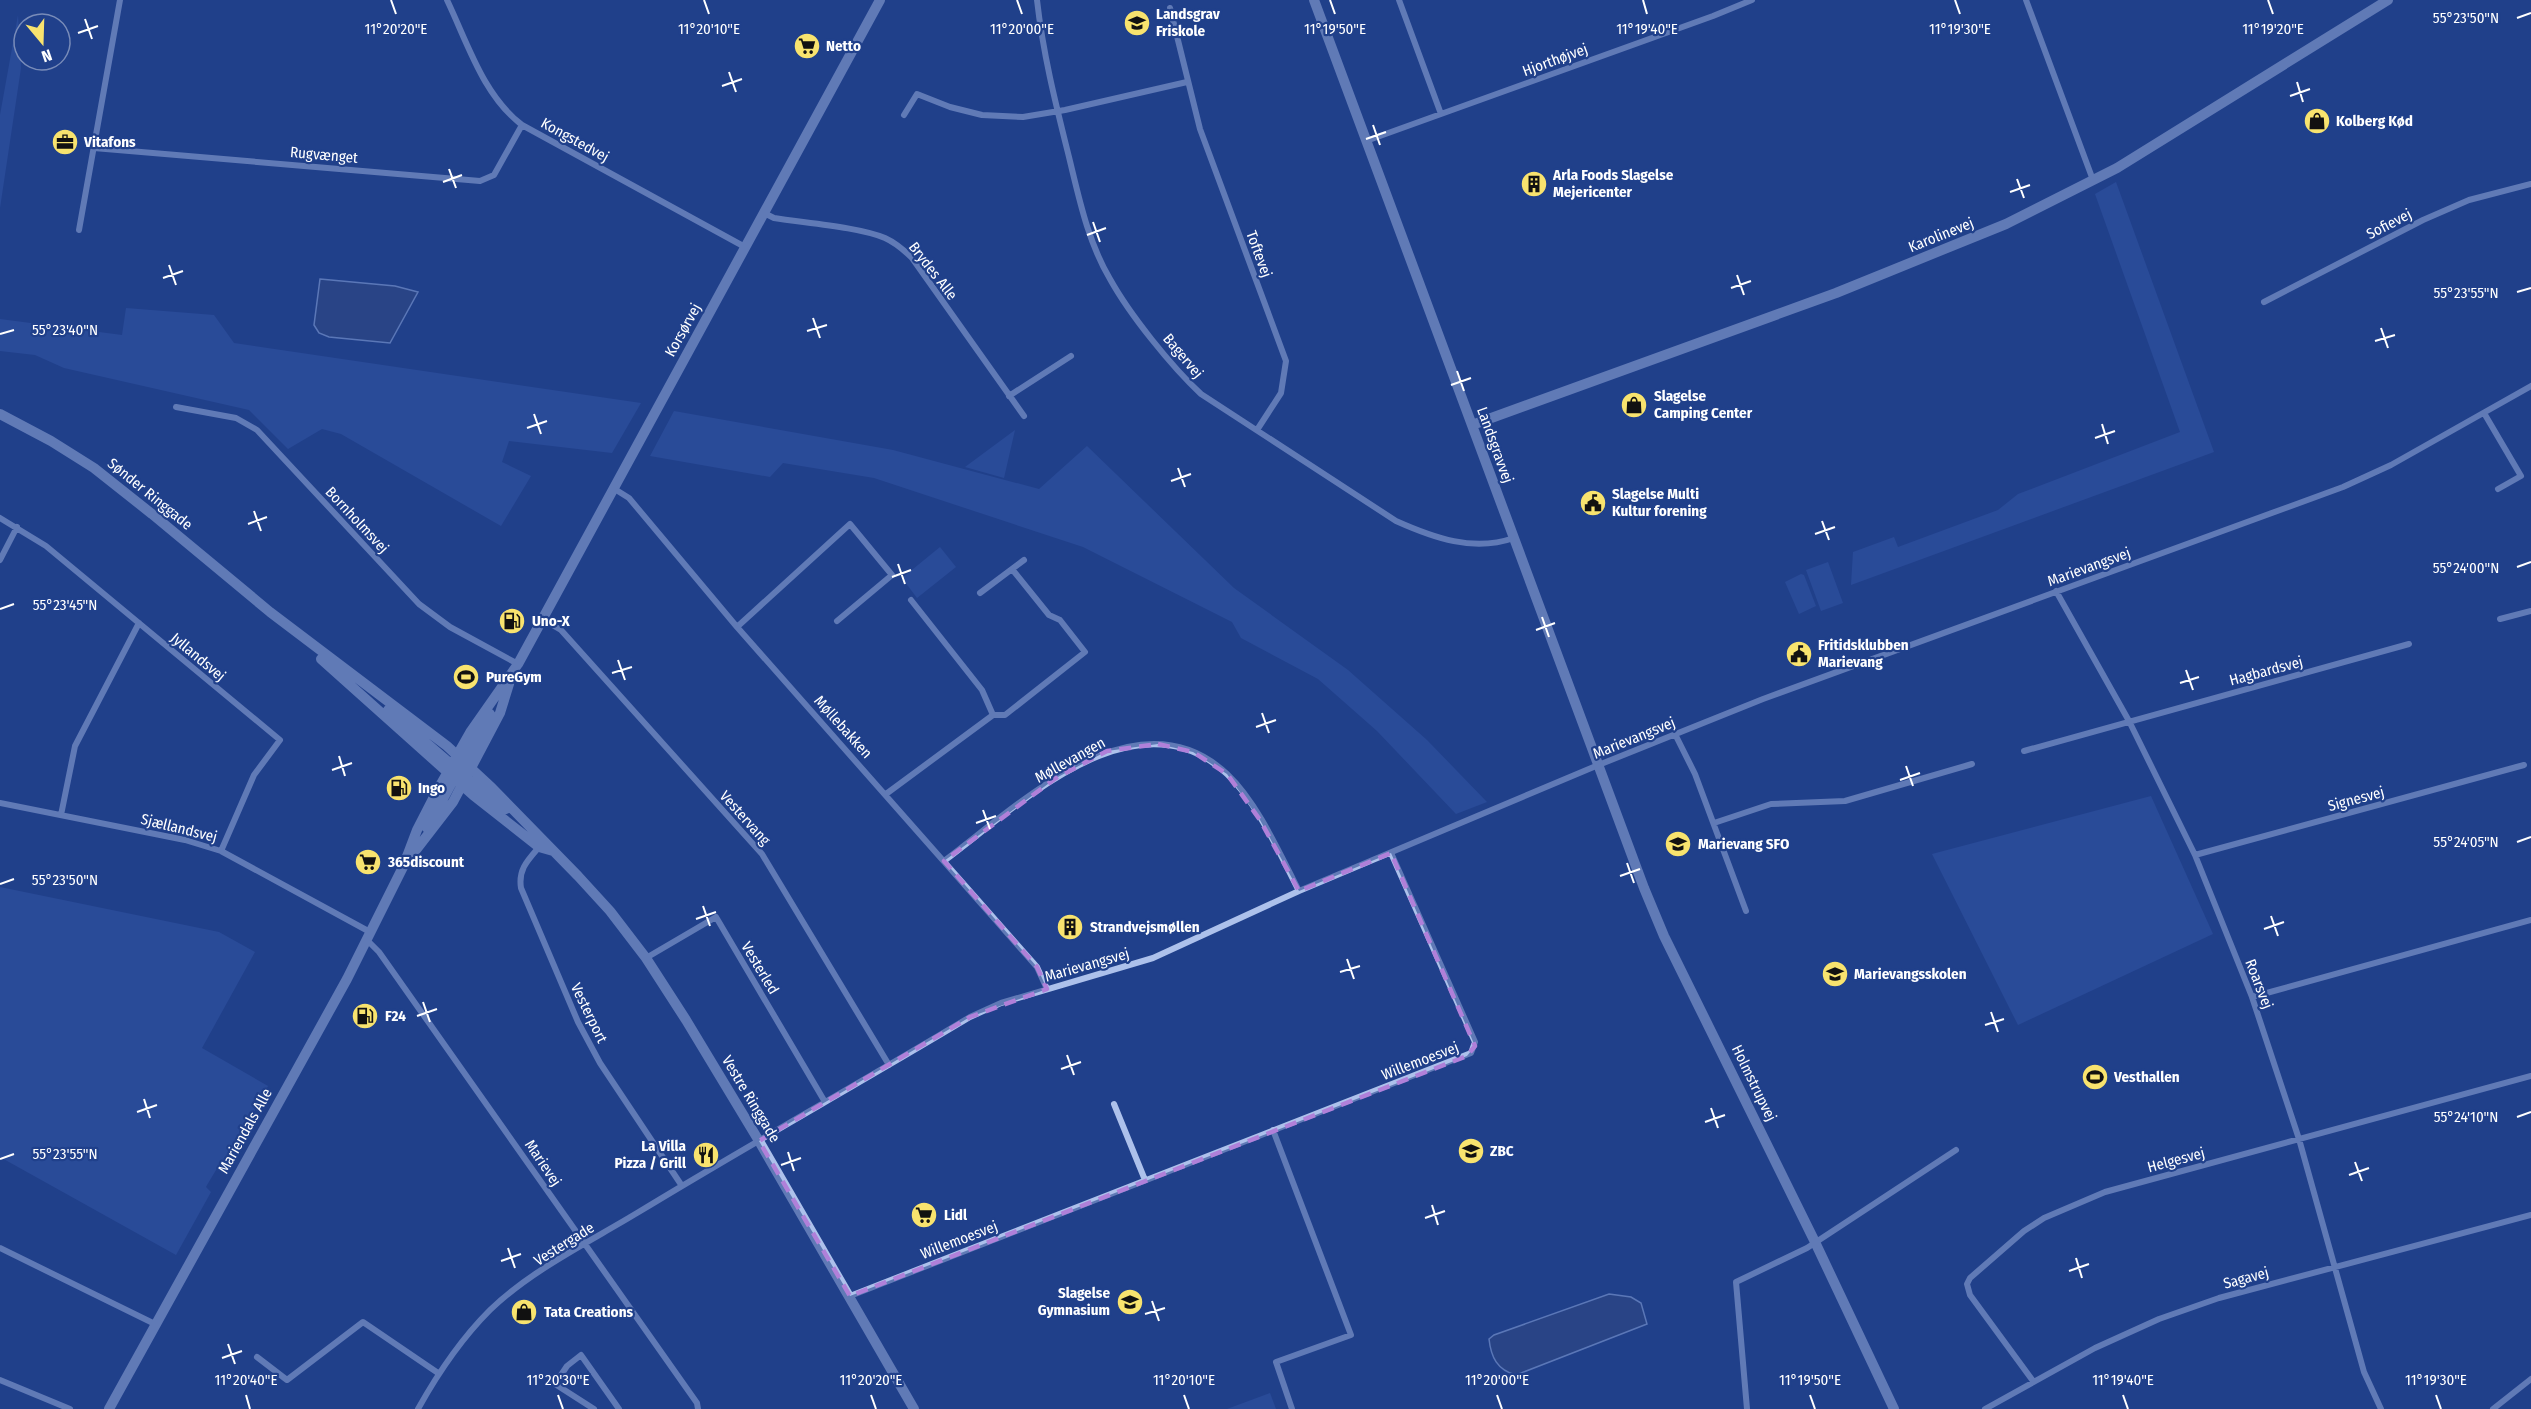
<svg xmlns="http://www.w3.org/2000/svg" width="2531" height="1409" font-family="'Fira Sans Condensed',sans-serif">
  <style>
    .green { fill: #3459a8 }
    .water { fill: #334b82; stroke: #a1baed; stroke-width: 1.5 }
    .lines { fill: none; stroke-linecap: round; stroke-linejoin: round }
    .minor { stroke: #adc1eb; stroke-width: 6 }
    .tertiary { stroke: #adc1eb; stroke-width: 10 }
    .marked { fill: none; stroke: #b080d9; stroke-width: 4.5; stroke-dasharray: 12 8; stroke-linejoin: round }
    .ticks { fill: none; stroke: #fff; stroke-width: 2 }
    .labels { text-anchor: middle; stroke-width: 4.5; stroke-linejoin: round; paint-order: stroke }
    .poi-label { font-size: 15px; font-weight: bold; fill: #fff; stroke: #20408b; text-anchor: start }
    .street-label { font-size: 15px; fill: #fff; stroke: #20408b }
    .ticks-label { font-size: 15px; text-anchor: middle; fill: #fff; stroke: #20408b; stroke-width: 4.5; stroke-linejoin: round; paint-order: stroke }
  </style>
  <rect width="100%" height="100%" fill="#20408b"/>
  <path class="green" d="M18 15 21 68 0 208V115Z
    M2116 182 2214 452 1851 585 1853 552 1894 537 1898 547 1998 510 2018 494 2180 432 2095 194Z
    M126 308 214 315 234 343 641 403 612 453 509 441 502 462 531 476 501 526 341 434 322 429 288 449 249 410 64 368 35 355 0 351V319L122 335Z
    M674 411 893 450 1039 489 1087 446 1234 588 1348 670 1427 740 1487 802 1456 814 1377 731 1318 679 1241 638 1232 622 1083 547 874 478 783 463 770 477 650 456Z
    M1015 430 1004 478 965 467Z
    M940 547 956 567 917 598 902 578Z
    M1828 562 1843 603 1821 611 1806 570Z
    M1801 574 1804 575 1816 606 1799 614 1785 582Z
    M2151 796 2213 934 2018 1025 1932 854Z
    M0 887 219 932 255 952 202 1048 268 1086 222 1171 216 1170 207 1185 206 1187 211 1192 176 1255 0 1157Z
    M1270 1393 1276 1409H1227Z"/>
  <path class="water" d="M320 279 395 286 418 292 390 343 329 337 319 333 314 325Z
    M1609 1294 1631 1297 1641 1303 1647 1324 1516 1375C1497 1370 1491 1357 1489 1339L1494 1335Z"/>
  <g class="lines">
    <path class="minor" d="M447 0C468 44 483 95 522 125L745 247
      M1037 0C1043 54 1056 105 1069 157 1079 198 1088 242 1110 279 1130 315 1171 366 1201 394L1396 521C1434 538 1473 552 1514 538
      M1399 0 1441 114
      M2026 0 2093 180
      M1170 8 1200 129 1286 361 1281 393 1257 430
      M904 115 917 94 950 107 982 115 1023 117 1065 110 1187 82
      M1366 141 1713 16 1752 0
      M94 148 480 181 494 175 522 125
      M764 213 774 218C805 223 859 227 885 238 896 243 904 250 912 258L1024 416
      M79 230 120 0
      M2264 302 2423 220 2469 200 2531 184
      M1009 396 1071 356
      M176 407 236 418 257 430 419 604 450 627 518 664
      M2484 413 2521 476 2498 489
      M613 488 629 498 737 627 1037 967 1047 989
      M0 518 46 546 280 740 254 775 221 851
      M0 560 17 527
      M2056 591 2129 721 2195 855 2252 997 2299 1139 2364 1372 2381 1409
      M980 593 1024 560
      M911 600 982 690 993 715H1005L1085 652 1060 620 1049 615 1012 569
      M542 619 561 630 762 854 889 1065
      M2500 619 2531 611
      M737 627 850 524 892 575 837 621
      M1675 734 1695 774 1746 911
      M2024 751 2409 644
      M886 794 993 715
      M0 803 185 840 221 851 370 932
      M61 815 75 746 139 623
      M1714 823 1771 804 1845 801 1972 764
      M540 846C528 860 518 869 521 888L578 1022 600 1063 682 1186
      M2195 855 2524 765
      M944 861C1018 806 1136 689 1227 774 1257 802 1280 854 1299 891
      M366 939 379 952C486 1102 590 1253 697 1403L698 1409
      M646 958 716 917 825 1102
      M2252 997 2531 920
      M1114 1104 1145 1180
      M1273 1130 1351 1335 1276 1362 1292 1409
      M0 1248 157 1325
      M850 1296 1471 1053 1475 1042 1391 853
      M257 1357 287 1380 363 1322 438 1373
      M0 1380 70 1409
      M2033 1381 1970 1295 1967 1284 1970 1278 2024 1231 2044 1218 2105 1192 2531 1076
      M418 1409C438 1373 460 1340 490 1310 530 1271 589 1242 637 1213 747 1146 860 1083 970 1017L1001 1003 1153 958 1299 891 1596 766 1763 699 2343 487 2391 465 2531 386
      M594 1409 555 1384 567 1366 581 1355 619 1409
      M1747 1409 1736 1282 1807 1248 1956 1150
      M1985 1409 2095 1348 2159 1319 2219 1298 2531 1215
      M2493 1409 2531 1379"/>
    <path class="tertiary" d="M1314 0 1644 888 1664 936 1815 1242 1894 1409
      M0 414 51 441 94 468 152 514 270 612 447 746 492 788 578 876 610 911 646 958 686 1020 759 1141 914 1409
      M1472 425 1836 293 2006 224 2117 168 2388 0
      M321 659 473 795 539 847 553 851
      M388 710 452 765 471 769
      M462 767 490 714
      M462 775 506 809
      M427 828 457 773
      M409 859 453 802 500 713 509 684
      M109 1409 347 979 403 867 417 830 437 791 471 731 518 664 880 0"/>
  </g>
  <path d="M0 0H2531V1409H0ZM1158 744 1193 752 1227 774 1260 820 1299 891 1391 853 1475 1046 1467 1056 850 1296 759 1141 970 1017 1047 989 1037 967 944 861 1056 778 1107 751Z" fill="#20408b" fill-opacity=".55" fill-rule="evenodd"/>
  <path class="marked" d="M1158 744 1193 752 1227 774 1260 820 1299 891 1391 853 1475 1046 1467 1056 850 1296 759 1141 970 1017 1047 989 1037 967 944 861 1056 778 1107 751Z"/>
  <path class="ticks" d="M391 0 396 14M704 0 709 14M1017 0 1022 14M1330 0 1335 14M1643 0 1647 14M1955 0 1960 14M2268 0 2273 14M2517 18 2531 13M85 19 92 39M78 33 98 26M729 72 736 92M2297 82 2303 102M722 86 742 79M2290 96 2310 89M1373 125 1380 145M1366 139 1386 132M449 169 456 188M2017 179 2024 198M443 182 462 175M2010 192 2030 185M1093 222 1100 242M1087 235 1106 228M169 265 176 285M1737 275 1744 295M163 278 183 271M1731 288 1751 281M2517 292 2531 288M813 318 820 338M2381 328 2388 348M807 331 827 325M0 334 14 330M2375 341 2395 335M1457 371 1464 391M1451 385 1471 378M534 414 541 434M2102 424 2108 444M527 428 547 421M2095 438 2115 431M1178 468 1185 487M1171 481 1191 474M254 511 261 531M1822 521 1829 540M248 524 267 517M1815 534 1835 527M898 564 905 584M2517 567 2531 562M892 577 911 570M0 609 14 604M1542 617 1549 637M1536 630 1555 623M618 660 625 680M2186 670 2193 690M612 673 632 667M2180 683 2199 677M1262 713 1269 733M1256 727 1276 720M339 756 345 776M1906 766 1913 786M332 770 352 763M1900 780 1920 773M983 810 990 829M976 823 996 816M2517 842 2531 837M1627 863 1634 883M1620 876 1640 869M0 884 14 879M703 906 710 926M2271 916 2278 936M696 919 716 912M2264 929 2284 922M1347 959 1354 979M1340 972 1360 966M423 1002 430 1022M1991 1012 1998 1032M417 1016 437 1009M1985 1025 2004 1019M1067 1055 1074 1075M1061 1069 1081 1062M144 1099 150 1118M1711 1108 1718 1128M137 1112 157 1105M2517 1117 2531 1112M1705 1122 1725 1115M788 1152 794 1171M0 1159 14 1154M2355 1162 2362 1181M781 1165 801 1158M2349 1175 2369 1168M1432 1205 1438 1225M1425 1218 1445 1211M508 1248 515 1268M2076 1258 2082 1278M501 1261 521 1254M2069 1271 2089 1264M1152 1301 1159 1321M1145 1314 1165 1308M228 1344 235 1364M222 1358 242 1351M246 1395 250 1409M558 1395 563 1409M871 1395 876 1409M1184 1395 1189 1409M1497 1395 1502 1409M1810 1395 1815 1409M2123 1395 2128 1409M2436 1395 2441 1409"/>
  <defs>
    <symbol id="school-disc" viewBox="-11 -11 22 22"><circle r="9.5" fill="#f8e36e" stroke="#20408b"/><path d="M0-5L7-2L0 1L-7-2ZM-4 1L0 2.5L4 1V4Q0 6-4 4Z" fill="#111"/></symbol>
    <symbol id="supermarket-disc" viewBox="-11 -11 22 22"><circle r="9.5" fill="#f8e36e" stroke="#20408b"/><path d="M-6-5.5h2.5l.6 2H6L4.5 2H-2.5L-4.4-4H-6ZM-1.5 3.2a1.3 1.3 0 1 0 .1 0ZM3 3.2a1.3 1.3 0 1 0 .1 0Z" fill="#111"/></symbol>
    <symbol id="shop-disc" viewBox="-11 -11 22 22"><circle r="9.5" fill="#f8e36e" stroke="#20408b"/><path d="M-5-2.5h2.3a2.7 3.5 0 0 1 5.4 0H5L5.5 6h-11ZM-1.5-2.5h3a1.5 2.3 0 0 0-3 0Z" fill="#111"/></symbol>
    <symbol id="office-disc" viewBox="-11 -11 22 22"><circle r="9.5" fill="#f8e36e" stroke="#20408b"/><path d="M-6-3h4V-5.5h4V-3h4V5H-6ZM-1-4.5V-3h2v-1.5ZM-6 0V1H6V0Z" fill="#111"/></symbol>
    <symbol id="building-disc" viewBox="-11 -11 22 22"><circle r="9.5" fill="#f8e36e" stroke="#20408b"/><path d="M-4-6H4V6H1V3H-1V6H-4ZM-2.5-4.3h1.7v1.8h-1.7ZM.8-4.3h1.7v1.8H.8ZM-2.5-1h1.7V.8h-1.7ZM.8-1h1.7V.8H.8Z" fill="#111"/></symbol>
    <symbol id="civic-disc" viewBox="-11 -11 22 22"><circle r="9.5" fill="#f8e36e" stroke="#20408b"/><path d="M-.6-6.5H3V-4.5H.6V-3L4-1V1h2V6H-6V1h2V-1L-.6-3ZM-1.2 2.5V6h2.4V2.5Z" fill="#111"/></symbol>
    <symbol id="fuel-disc" viewBox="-11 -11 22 22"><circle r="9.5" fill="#f8e36e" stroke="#20408b"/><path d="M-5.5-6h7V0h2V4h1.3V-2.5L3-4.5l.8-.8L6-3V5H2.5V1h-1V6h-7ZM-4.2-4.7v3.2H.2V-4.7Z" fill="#111"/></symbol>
    <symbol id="stadium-disc" viewBox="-11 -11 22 22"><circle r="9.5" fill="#f8e36e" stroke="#20408b"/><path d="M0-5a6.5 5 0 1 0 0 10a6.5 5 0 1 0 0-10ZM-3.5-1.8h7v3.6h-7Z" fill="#111"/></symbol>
    <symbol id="university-disc" viewBox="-11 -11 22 22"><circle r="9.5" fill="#f8e36e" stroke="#20408b"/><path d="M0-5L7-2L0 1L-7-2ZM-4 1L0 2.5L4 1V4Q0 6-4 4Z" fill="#111"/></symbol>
    <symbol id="restaurant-disc" viewBox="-11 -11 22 22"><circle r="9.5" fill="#f8e36e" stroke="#20408b"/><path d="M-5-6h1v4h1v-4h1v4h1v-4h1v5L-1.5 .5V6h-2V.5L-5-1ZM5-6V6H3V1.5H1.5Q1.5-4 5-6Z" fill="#111"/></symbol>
  </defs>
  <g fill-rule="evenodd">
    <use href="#school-disc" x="1122" y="8" width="30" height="30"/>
    <use href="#supermarket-disc" x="792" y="31" width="30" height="30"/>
    <use href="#shop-disc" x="2302" y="106" width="30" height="30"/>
    <use href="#office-disc" x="50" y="127" width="30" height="30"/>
    <use href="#building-disc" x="1519" y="169" width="30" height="30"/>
    <use href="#shop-disc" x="1619" y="390" width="30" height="30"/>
    <use href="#civic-disc" x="1578" y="488" width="30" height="30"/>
    <use href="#fuel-disc" x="497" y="606" width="30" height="30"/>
    <use href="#civic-disc" x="1784" y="639" width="30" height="30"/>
    <use href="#stadium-disc" x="451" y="662" width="30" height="30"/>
    <use href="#fuel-disc" x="384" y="773" width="30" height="30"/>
    <use href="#school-disc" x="1663" y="829" width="30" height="30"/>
    <use href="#supermarket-disc" x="353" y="847" width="30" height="30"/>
    <use href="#building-disc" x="1055" y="912" width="30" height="30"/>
    <use href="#school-disc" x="1820" y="959" width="30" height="30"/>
    <use href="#fuel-disc" x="350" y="1001" width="30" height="30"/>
    <use href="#stadium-disc" x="2080" y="1062" width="30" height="30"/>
    <use href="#university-disc" x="1456" y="1136" width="30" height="30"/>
    <use href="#restaurant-disc" x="691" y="1140" width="30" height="30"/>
    <use href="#supermarket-disc" x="909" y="1200" width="30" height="30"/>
    <use href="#school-disc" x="1115" y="1287" width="30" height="30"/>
    <use href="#shop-disc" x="509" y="1297" width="30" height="30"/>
  </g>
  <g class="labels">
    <g class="poi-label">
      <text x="1156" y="19">Landsgrav<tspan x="1156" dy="17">Friskole</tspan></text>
      <text x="826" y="51">Netto</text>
      <text x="2336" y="126">Kolberg Kød</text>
      <text x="84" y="147">Vitafons</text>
      <text x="1553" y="180">Arla Foods Slagelse<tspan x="1553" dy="17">Mejericenter</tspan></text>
      <text x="1654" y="401">Slagelse<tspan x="1654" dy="17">Camping Center</tspan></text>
      <text x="1612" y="499">Slagelse Multi<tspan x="1612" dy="17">Kultur forening</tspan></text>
      <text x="532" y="626">Uno-X</text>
      <text x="1818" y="650">Fritidsklubben<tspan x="1818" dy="17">Marievang</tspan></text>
      <text x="486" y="682">PureGym</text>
      <text x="418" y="793">Ingo</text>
      <text x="1698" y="849">Marievang SFO</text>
      <text x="388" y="867">365discount</text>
      <text x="1090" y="932">Strandvejsmøllen</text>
      <text x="1854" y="979">Marievangsskolen</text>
      <text x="385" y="1021">F24</text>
      <text x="2114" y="1082">Vesthallen</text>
      <text x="686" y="1151" text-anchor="end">La Villa<tspan x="686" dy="17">Pizza / Grill</tspan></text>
      <text x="1490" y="1156">ZBC</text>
      <text x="944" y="1220">Lidl</text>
      <text x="1110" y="1298" text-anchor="end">Slagelse<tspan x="1110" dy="17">Gymnasium</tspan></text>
      <text x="544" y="1317">Tata Creations</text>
    </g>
    <g class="street-label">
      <text transform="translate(1555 60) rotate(-20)" y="5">Hjorthøjvej</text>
      <text transform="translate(575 140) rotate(29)" y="5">Kongstedvej</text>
      <text transform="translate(324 155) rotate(5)" y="5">Rugvænget</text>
      <text transform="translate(2389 224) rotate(-27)" y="5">Sofievej</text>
      <text transform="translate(1941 235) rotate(-22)" y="5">Karolinevej</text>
      <text transform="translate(1259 254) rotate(70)" y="5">Toftevej</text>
      <text transform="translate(933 271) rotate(52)" y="5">Brydes Alle</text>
      <text transform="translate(683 330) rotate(-61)" y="5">Korsørvej</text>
      <text transform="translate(1183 356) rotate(50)" y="5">Bagervej</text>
      <text transform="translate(1495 445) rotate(70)" y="5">Landsgravvej</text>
      <text transform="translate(150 494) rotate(39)" y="5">Sønder Ringgade</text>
      <text transform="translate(357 520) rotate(47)" y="5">Bornholmsvej</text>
      <text transform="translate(2089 567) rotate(-20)" y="5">Marievangsvej</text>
      <text transform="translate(198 657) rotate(40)" y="5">Jyllandsvej</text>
      <text transform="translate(2266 671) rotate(-15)" y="5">Hagbardsvej</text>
      <text transform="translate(843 727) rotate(48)" y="5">Møllebakken</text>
      <text transform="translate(1634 738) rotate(-22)" y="5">Marievangsvej</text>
      <text transform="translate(1070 760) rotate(-29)" y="5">Møllevangen</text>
      <text transform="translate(2356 799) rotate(-15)" y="5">Signesvej</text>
      <text transform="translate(745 818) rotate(48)" y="5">Vestervang</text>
      <text transform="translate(179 828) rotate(14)" y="5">Sjællandsvej</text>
      <text transform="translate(1087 965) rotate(-16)" y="5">Marievangsvej</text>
      <text transform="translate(760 968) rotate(59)" y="5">Vesterled</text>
      <text transform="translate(2259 984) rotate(69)" y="5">Roarsvej</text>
      <text transform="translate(589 1013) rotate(64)" y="5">Vesterport</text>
      <text transform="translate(1420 1061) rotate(-21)" y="5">Willemoesvej</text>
      <text transform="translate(1754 1083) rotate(64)" y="5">Holmstrupvej</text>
      <text transform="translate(751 1099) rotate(59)" y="5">Vestre Ringgade</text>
      <text transform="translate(245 1131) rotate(-61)" y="5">Mariendals Alle</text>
      <text transform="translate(2176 1160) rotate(-15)" y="5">Helgesvej</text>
      <text transform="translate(543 1163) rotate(56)" y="5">Marievej</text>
      <text transform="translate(959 1240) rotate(-21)" y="5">Willemoesvej</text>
      <text transform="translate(564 1244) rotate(-32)" y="5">Vestergade</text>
      <text transform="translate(2246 1278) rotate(-15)" y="5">Sagavej</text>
    </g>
  </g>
  <g class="ticks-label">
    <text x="2466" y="23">55°23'50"N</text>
    <text x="2273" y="34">11°19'20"E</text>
    <text x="396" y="34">11°20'20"E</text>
    <text x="709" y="34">11°20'10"E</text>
    <text x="1022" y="34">11°20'00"E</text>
    <text x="1335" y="34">11°19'50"E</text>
    <text x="1647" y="34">11°19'40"E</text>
    <text x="1960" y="34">11°19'30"E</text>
    <text x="2466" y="298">55°23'55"N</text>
    <text x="65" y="335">55°23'40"N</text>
    <text x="2466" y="573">55°24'00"N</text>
    <text x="65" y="610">55°23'45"N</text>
    <text x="2466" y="847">55°24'05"N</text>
    <text x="65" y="885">55°23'50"N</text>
    <text x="2466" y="1122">55°24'10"N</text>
    <text x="65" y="1159">55°23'55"N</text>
    <text x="246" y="1385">11°20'40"E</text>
    <text x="558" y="1385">11°20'30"E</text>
    <text x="871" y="1385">11°20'20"E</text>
    <text x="1184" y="1385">11°20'10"E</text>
    <text x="1497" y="1385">11°20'00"E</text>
    <text x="1810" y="1385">11°19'50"E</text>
    <text x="2123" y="1385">11°19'40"E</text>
    <text x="2436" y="1385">11°19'30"E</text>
  </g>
  <g transform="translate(42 42) rotate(161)"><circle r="28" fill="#20408b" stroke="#798cb9" stroke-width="1.5"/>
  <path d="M0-4.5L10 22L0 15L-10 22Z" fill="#f8e36e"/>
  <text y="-9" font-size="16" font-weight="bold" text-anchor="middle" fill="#ffffff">N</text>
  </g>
</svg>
